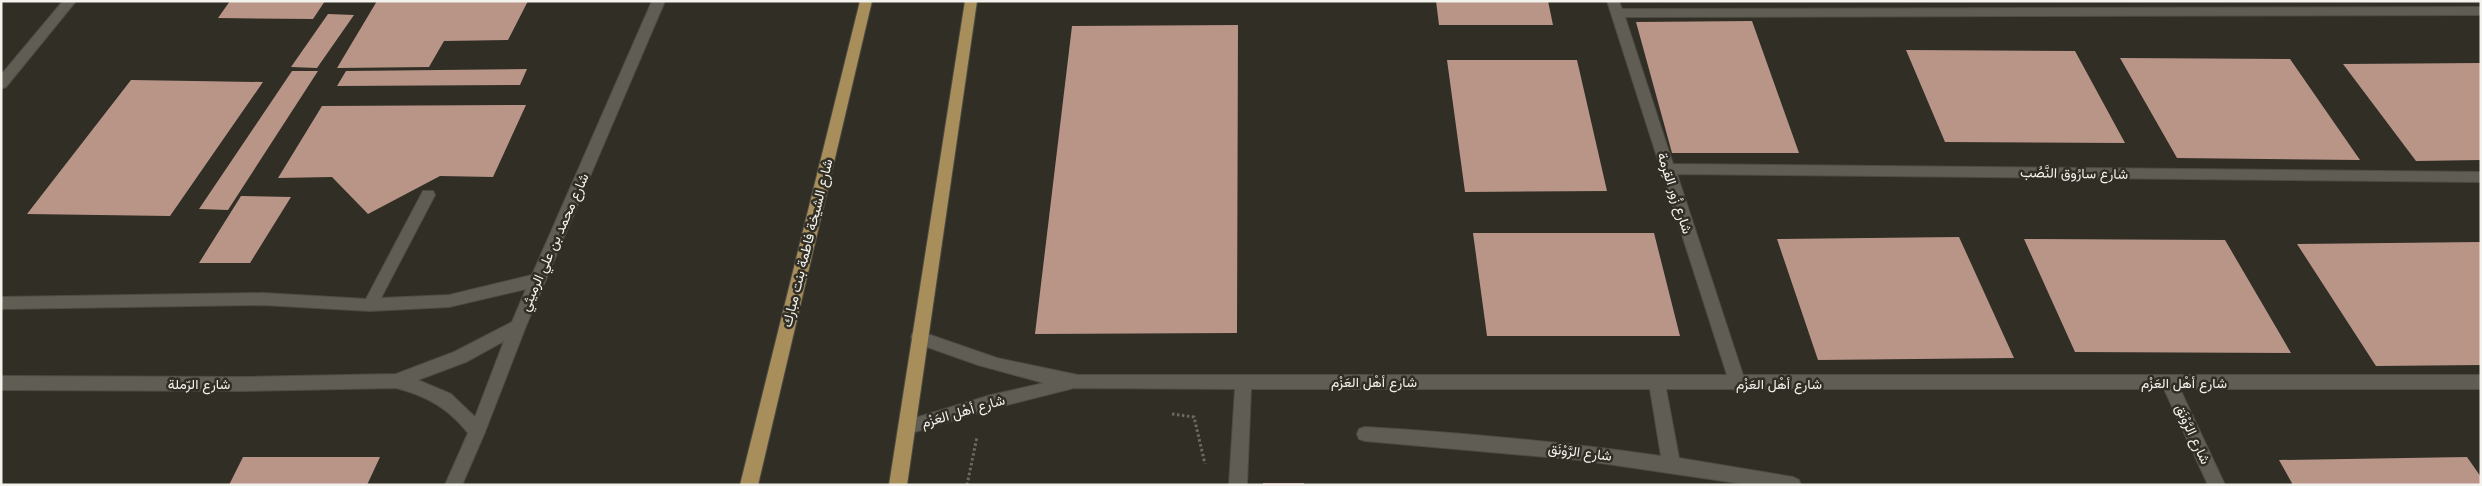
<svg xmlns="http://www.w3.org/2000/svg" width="2482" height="486" font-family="Quicksand,Vazirmatn,sans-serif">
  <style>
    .building { fill: #b99588 }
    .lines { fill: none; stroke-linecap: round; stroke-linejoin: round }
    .minor-casing { stroke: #4d4b43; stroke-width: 2 }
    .major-casing { stroke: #4d4b43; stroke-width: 2 }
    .path { stroke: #6c6a62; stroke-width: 3; stroke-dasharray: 2.5 2.5; stroke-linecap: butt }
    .minor { fill: #605e54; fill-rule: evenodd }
    .major { fill: #a78e5b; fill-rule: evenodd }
    .labels { text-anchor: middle; stroke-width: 5; stroke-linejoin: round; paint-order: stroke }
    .street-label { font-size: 14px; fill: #f3f2ec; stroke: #302e25 }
  </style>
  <rect width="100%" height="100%" fill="#302e25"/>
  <path class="building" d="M230 1H325L313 19 218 18Z
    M377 1H528L508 40 444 41 429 67 337 68Z
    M1436 1H1548L1553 25H1439Z
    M328 14 354 15 317 68 291 67Z
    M1752 21 1799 153H1672L1636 22Z
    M1238 25 1237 333 1035 334 1072 26Z
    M1906 50 2075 51 2125 143 1945 142Z
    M2120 58 2290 59 2360 160 2177 158Z
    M1447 60H1577L1607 191 1465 192Z
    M2481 63V160L2416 161 2343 64Z
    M527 69 520 85 337 86 346 71Z
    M292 71H318L228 210 199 209Z
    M131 80 263 82 170 216 27 214Z
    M526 105 493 177 440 176 368 214 332 177 278 178 322 106Z
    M241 196 291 197 250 263H199Z
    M1473 233H1654L1680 336H1487Z
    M1959 237 2014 358 1818 360 1777 239Z
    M2024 239 2225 240 2291 353 2075 352Z
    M2480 242 2481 365 2376 366 2297 244Z
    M243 457H380L367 485H229Z
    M2467 457 2481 477V485H2293L2279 460Z
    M1263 483H1304V485H1263Z"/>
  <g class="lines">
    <defs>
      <path id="minor" d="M63 1H76L6 87 1 89V75Z
        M652 1H665L526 326 485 432 462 485H445L468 433C448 408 427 396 396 388L243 391 1 390V376L243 377 396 374 454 352 512 322 526 289 449 307 370 311 263 305 1 309V297L263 293 366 299 423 191H433L435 195 381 298 449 295 532 275ZM504 341 475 417 451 394 418 380 466 362Z
        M1607 1H1619L1622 9 2481 7V15L1625 17 1673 164 2481 172V182L1677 174 1743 375H2481V389H2180L2225 485H2208L2164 389H1744L1738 391 1732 389H1666L1679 458 1793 477 1799 480 1801 485H1750L1580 460 1365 441 1359 439 1357 434 1359 429 1365 427C1464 433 1563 442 1661 456L1650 389H1251L1247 485H1229L1235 389 1074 388 991 409 908 434 902 432 900 427 902 422 908 420 991 395 1044 383 978 365 913 342 911 337 913 332 919 331 997 358 1078 375H1727Z"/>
      <path id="major" d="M860 1H872L758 485H740Z
        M965 1H977L907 485H889Z"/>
    </defs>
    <use href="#minor" class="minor-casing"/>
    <use href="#major" class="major-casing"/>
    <path class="path" d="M1172 414 1194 417 1205 464
      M967 485 977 437"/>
    <use href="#minor" class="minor"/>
    <use href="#major" class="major"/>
  </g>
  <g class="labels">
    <g class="street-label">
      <text transform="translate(2074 173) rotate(1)" y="5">شارع سارُوق النَّصُب</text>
      <text transform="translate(1675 193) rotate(72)" y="5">شارع زُور القِرمة</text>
      <text transform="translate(554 242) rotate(-66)" y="5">شارع محمد بن علي الرميثي</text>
      <text transform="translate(807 243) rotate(-76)" y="5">شارع الشيخة فاطمة بنت مبارك</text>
      <text x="1374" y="387">شارع أهْل العَزْم</text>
      <text x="2184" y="388">شارع أهْل العَزْم</text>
      <text x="199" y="389">شارع الرّملة</text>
      <text x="1779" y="389">شارع أهْل العَزْم</text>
      <text transform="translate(963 411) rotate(-16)" y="5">شارع أهْل العَزْم</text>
      <text transform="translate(2193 434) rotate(65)" y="5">شارع الرَّوْنَق</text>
      <text transform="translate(1580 452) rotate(7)" y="5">شارع الرَّوْنَق</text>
    </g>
  </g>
  <rect width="2482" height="486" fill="none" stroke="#f3f2ec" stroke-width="5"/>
</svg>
